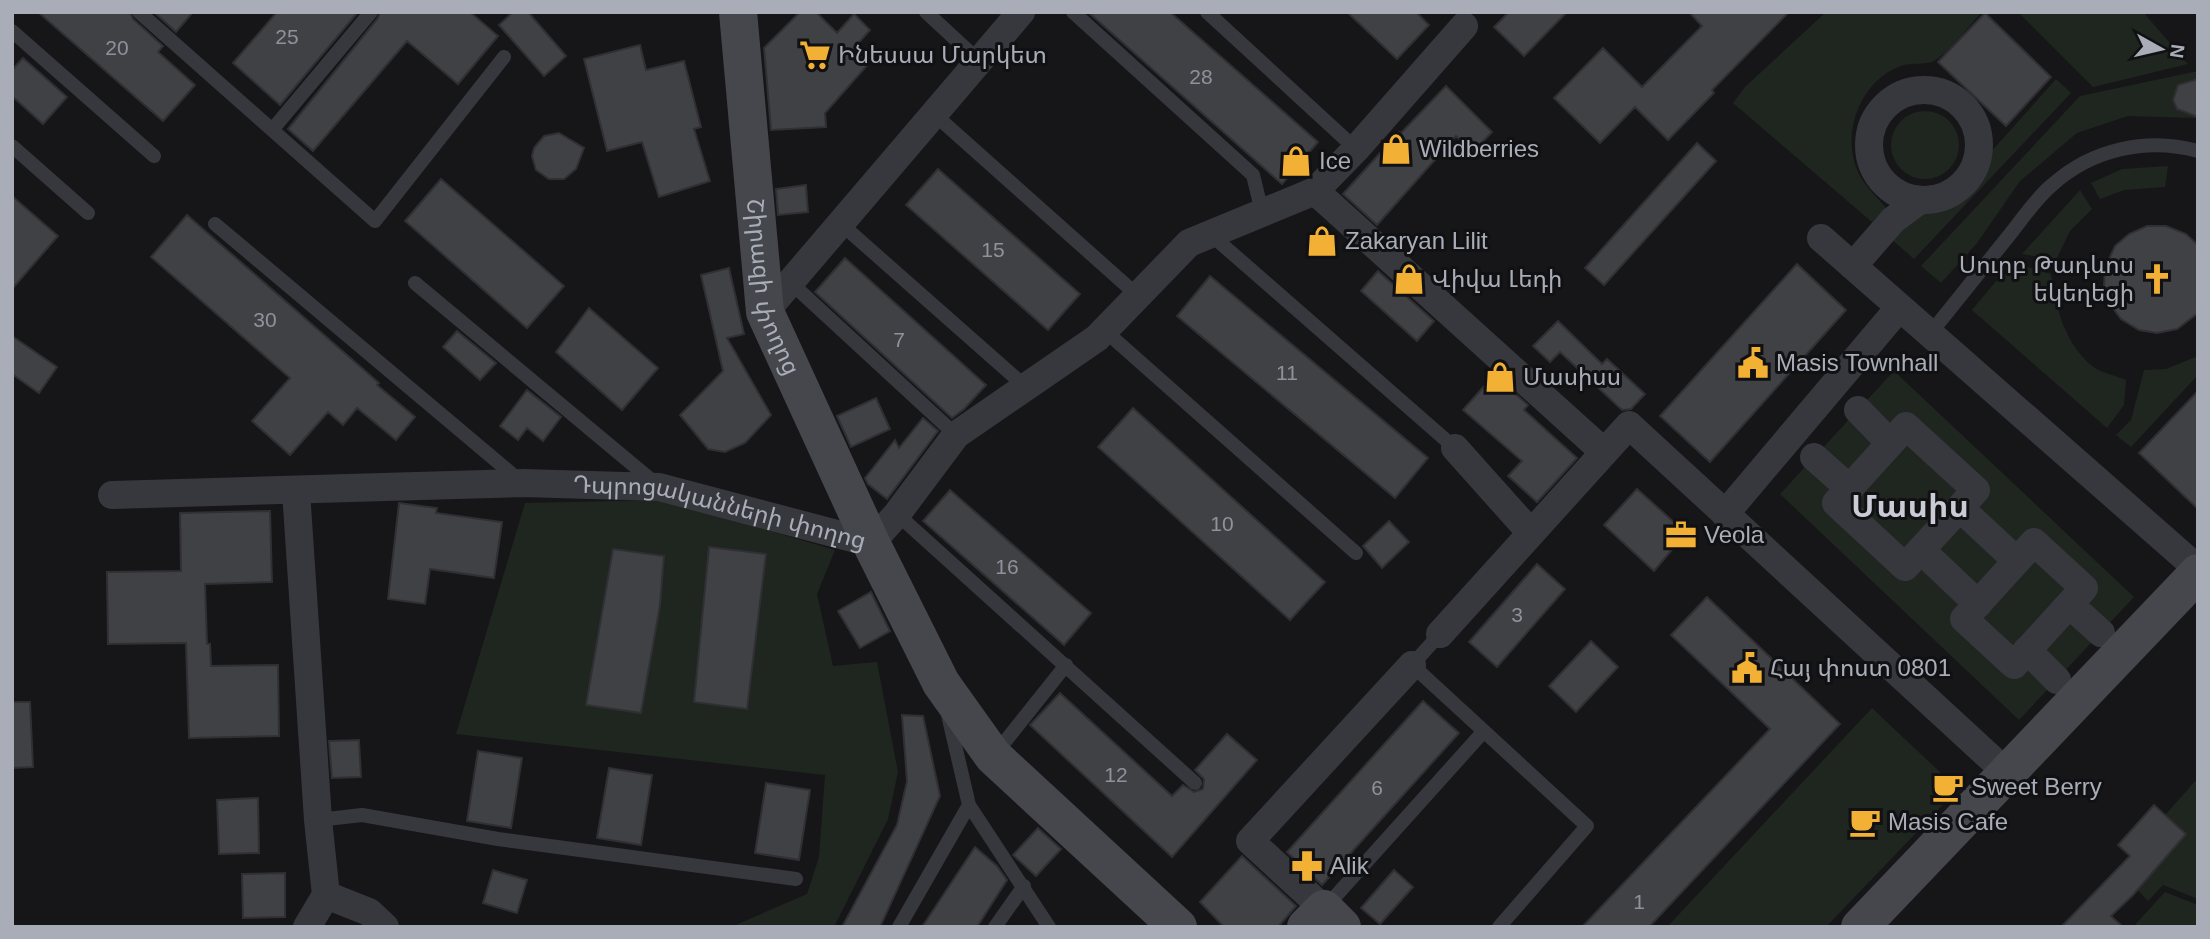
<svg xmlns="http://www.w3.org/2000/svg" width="2210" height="939" font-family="Helvetica,'Noto Sans Armenian',sans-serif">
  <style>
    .green { fill: #1e261f }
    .building { fill: #404145; stroke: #303034; stroke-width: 2 }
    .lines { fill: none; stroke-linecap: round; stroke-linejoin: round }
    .lane { stroke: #37383d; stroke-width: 14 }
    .street { stroke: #37383d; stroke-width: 28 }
    .secondary { stroke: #45474d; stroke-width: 38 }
    .labels { text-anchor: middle; stroke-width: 6; stroke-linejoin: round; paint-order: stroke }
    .number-label { font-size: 21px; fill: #8e929b }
    .poi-label { font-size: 24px; fill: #a8adb8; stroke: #111113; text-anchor: start }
    .street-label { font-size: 24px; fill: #a8adb8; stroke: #111113 }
    .district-label { font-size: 32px; font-weight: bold; fill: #c9ccd4; stroke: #111113 }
  </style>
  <rect width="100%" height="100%" fill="#161618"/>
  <path class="green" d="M1826 12H1982C1968 27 1954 47 1937 59 1928 66 1911 62 1901 66 1859 81 1840 136 1859 174 1865 186 1877 197 1886 208L1872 222 1733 103 1745 87Z
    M2018 12H2143L2188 64 2093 87Z
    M2198 71V118L2128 116 2077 133 2020 181 1977 243 1941 283 1921 266 2080 96Z
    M2056 79 2071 93 1914 259 1891 239 1928 204H1943L1958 196 1973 181 1982 162Z
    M1891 145a34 34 0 1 1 68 0a34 34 0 1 1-68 0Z
    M2168 166 2165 187 2124 190 2100 199 2091 183 2122 169Z
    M2080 190 2092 209 2070 231 2056 260 2022 254Z
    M2012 262 2051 274C2056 308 2065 346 2095 368 2103 373 2117 376 2126 380L2124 405 2107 428 1972 310Z
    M2198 356V375L2131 447 2116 435 2131 420 2144 370 2166 369Z
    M1894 371 2134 597 2019 720 1780 494Z
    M666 500 835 550 817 594 833 666 877 662 898 772 888 819 834 927H731L807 894 819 857 825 775 456 734 525 503Z
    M1872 708 1958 789 1826 927H1667Z
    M2198 778V899L2163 885 2148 901 2117 869Z
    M2165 892 2198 905V927H2133Z"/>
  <path class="building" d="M38 12H130L133 19 163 46 158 52 195 85 163 121Z
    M154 12H193L176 32Z
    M277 12H358L280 105 233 63Z
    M380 12H470L498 36 458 84 407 41 313 151 288 129 378 18Z
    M513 12H528L566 56 544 76 499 25Z
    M800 12H816L837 33 854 14 870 30 854 48 870 62 825 113 826 127 771 130 764 48Z
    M1088 12H1170L1318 142 1282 184Z
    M1347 12H1416L1429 25 1397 59Z
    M1509 12H1567L1524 56 1494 27Z
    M1689 12H1789L1712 90 1714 93 1668 140 1635 107 1600 143 1554 98 1603 48 1642 87 1702 26Z
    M1985 13 2051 77 2006 126 1938 62Z
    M640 45 646 70 684 61 701 127 694 129 710 181 659 197 642 142 607 151 584 59Z
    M23 58 67 97 43 124 12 96V70Z
    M2198 79V117L2177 109 2173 100 2178 85Z
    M1446 86 1492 132 1473 152 1456 136 1377 225 1343 194 1399 132 1401 133Z
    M559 133 584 148 576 169 564 179H549L536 170 532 156 534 148 544 136Z
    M1697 143 1716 161 1604 285 1585 268Z
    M938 169 1080 294 1048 330 906 205Z
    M441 179 564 286 527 328 405 221Z
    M806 185 808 212 778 215 776 189Z
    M12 196 58 236 12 289Z
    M187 215 379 383 377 385 415 417 396 440 357 408 343 425 328 412 290 455 252 421 290 378 151 257Z
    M2147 226H2166L2186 234 2198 245V313L2177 329 2157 333 2139 330 2121 319 2110 304 2104 286 2105 268 2115 246 2129 234Z
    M845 258 986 385 964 409 952 418 815 292Z
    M1797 264 1846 310 1710 462 1660 416Z
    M729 268 744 334 727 338 771 415 745 443 725 452 708 449 680 415 723 371 701 275Z
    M1378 271 1434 321 1417 341 1361 291Z
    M1210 276 1428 458 1395 498 1177 316Z
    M589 308 658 368 622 410 556 352Z
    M1558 321 1602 364 1607 359 1645 394 1631 409 1622 410 1560 352 1550 362 1533 346Z
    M457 331 496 363 480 380 443 347Z
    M12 336 57 367 39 393 12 374Z
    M1494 375 1528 405 1524 410 1577 458 1537 502 1508 476 1522 461 1463 410Z
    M527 390 561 417 543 441 527 428 518 440 500 426Z
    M2198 391V509L2139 453Z
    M876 398 890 429 851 447 837 416Z
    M1133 408 1325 582 1290 620 1098 447Z
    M923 418 938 431 887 499 868 484 865 478 895 440 899 448Z
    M1637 489 1686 533 1654 571 1604 525Z
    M950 490 1091 613 1064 645 923 521Z
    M399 503 437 508 436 513 502 522 494 578 430 569 425 604 388 599Z
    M270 511 272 582 205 584 207 644H210L211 666 278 665 279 736 189 738 186 643 108 644 107 572 181 571 180 513Z
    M1389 521 1409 542 1382 568 1363 546Z
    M709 547 766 554 747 709 694 702Z
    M613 549 664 556 660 605 641 713 586 705Z
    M1537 564 1565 589 1497 667 1469 642Z
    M871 592 890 631 860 648 838 611Z
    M1707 597 1840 724 1649 927H1582L1770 729 1671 635Z
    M1591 641 1618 667 1576 712 1549 686Z
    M1060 693 1172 796 1183 785 1194 792 1203 789 1204 779 1195 770 1227 734 1257 760 1172 857 1030 725Z
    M1423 701 1459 733 1322 885 1287 852Z
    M12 702H30L33 767 12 768Z
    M902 715 923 716 940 796 880 927H842L897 825 907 781Z
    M359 740 361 777 332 778 329 741Z
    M478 751 522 758 511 828 467 821Z
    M609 768 652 775 641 845 597 838Z
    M766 783 810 790 799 860 755 853Z
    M258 798 259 853 219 854 217 800Z
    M2154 805 2186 834 2133 895 2111 916 2123 927H2061L2130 856 2118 845Z
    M1038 828 1061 849 1036 876 1013 855Z
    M975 847 997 866 1007 880 977 927H922Z
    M1242 856 1296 906 1278 927 1223 926 1200 902Z
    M493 870 527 880 517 913 483 903Z
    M1394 870 1413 887 1380 924 1361 908Z
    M285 873V917L243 918 242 874Z"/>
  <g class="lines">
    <path class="lane" d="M139 12 375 221 504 57
      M926 12 979 61
      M1073 12 1253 175 1262 212
      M1207 12 1356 149
      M12 31 154 156
      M934 114 1137 295
      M272 130 371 12
      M12 146 88 213
      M840 223 1027 388
      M215 224 519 480
      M1209 233 1455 448
      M790 282 956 435
      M415 283 656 484
      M1104 330 1356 553
      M1929 335C1955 303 1981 270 2007 238 2021 221 2035 199 2052 185 2092 149 2147 137 2198 151
      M897 514 1195 783
      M1440 634 1412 665 1587 826 1499 927
      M995 754 1066 665
      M969 805 1049 927
      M318 820 362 815 498 839 796 879
      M1324 909 1484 731
      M899 927 969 805 948 715
      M995 927 1024 886"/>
    <g class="street">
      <circle cx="1924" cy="145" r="55"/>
      <path d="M1315 191 1604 452"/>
      <path d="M1821 238 2198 569"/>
      <path d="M1853 266 1893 220 1920 200"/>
      <path d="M765 312 1021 12"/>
      <path d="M1858 410 1890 443"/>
      <path d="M1906 426 1976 490 1905 567 1836 503Z"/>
      <path d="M1455 448 1531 533"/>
      <path d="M1814 457 1850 489"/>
      <path d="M296 491 318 820 326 895 307 927"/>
      <path id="s1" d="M112 495 523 483 659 487 871 543 897 514 956 435 1097 338 1189 243 1315 191 1356 149 1464 26"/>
      <path d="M1960 508 2017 561"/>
      <path d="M1725 514 1899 308"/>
      <path d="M2034 542 2084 588 2014 665 1964 619Z"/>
      <path d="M1921 550 1978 604"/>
      <path d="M2070 605 2101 633"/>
      <path d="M1440 634 1629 425 2007 773"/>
      <path d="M2027 650 2057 680"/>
      <path d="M326 895 369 912 385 927"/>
      <path d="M1324 909 1250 841 1412 665"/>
    </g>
    <g class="secondary">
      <path id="s2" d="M738 12 765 312 871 543 941 683 993 756 1178 927"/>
      <path d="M1306 927 1324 909 1342 927"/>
      <path d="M1860 927 2198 573"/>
    </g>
  </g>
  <defs>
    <symbol id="supermarket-bare" viewBox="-9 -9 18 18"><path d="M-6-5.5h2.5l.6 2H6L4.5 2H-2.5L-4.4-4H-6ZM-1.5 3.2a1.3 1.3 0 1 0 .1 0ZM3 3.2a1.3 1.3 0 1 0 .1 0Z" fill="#f2b134" stroke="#111113" stroke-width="2.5" paint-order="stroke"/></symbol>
    <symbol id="shop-bare" viewBox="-9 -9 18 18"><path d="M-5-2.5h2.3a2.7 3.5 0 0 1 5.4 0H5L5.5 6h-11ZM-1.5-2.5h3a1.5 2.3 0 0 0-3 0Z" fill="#f2b134" stroke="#111113" stroke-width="2.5" paint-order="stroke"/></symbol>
    <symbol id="church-bare" viewBox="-9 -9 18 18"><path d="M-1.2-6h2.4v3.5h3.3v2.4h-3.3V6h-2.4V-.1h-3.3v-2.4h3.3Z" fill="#f2b134" stroke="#111113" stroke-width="2.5" paint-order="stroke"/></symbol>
    <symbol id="civic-bare" viewBox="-9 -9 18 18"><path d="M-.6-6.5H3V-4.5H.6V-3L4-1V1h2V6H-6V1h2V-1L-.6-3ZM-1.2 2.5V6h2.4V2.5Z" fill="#f2b134" stroke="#111113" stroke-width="2.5" paint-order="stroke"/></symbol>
    <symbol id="office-bare" viewBox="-9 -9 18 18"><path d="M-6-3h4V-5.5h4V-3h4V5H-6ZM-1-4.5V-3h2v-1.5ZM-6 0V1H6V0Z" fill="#f2b134" stroke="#111113" stroke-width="2.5" paint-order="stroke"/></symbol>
    <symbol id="cafe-bare" viewBox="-9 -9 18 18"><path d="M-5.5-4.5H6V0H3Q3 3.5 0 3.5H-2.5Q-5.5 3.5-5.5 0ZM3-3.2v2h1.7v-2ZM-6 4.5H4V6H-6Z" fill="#f2b134" stroke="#111113" stroke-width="2.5" paint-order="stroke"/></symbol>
    <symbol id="pharmacy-bare" viewBox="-9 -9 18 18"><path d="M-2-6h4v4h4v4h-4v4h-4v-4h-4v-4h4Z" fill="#f2b134" stroke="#111113" stroke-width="2.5" paint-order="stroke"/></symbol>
  </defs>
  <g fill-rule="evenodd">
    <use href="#supermarket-bare" x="793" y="33" width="44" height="44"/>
    <use href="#shop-bare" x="1374" y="127" width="44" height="44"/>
    <use href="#shop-bare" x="1274" y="139" width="44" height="44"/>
    <use href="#shop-bare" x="1300" y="219" width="44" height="44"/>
    <use href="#shop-bare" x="1387" y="257" width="44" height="44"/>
    <use href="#church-bare" x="2135" y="257" width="44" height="44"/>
    <use href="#civic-bare" x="1731" y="341" width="44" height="44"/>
    <use href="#shop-bare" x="1478" y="355" width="44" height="44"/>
    <use href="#office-bare" x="1659" y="513" width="44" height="44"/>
    <use href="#civic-bare" x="1725" y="646" width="44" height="44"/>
    <use href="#cafe-bare" x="1926" y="765" width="44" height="44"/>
    <use href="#cafe-bare" x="1843" y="800" width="44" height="44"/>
    <use href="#pharmacy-bare" x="1285" y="844" width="44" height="44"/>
  </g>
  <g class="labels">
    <g class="number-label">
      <text x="287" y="44">25</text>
      <text x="117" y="55">20</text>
      <text x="1201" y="84">28</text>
      <text x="993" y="257">15</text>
      <text x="265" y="327">30</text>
      <text x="899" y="347">7</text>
      <text x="1287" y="380">11</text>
      <text x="1222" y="531">10</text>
      <text x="1007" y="574">16</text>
      <text x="1517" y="622">3</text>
      <text x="1116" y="782">12</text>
      <text x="1377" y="795">6</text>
      <text x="1639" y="909">1</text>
    </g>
    <g class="poi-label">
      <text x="838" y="63">Ինեսսա Մարկետ</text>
      <text x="1419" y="157">Wildberries</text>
      <text x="1319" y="169">Ice</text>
      <text x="1345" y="249">Zakaryan Lilit</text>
      <text x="2134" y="273" text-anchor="end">Սուրբ Թադևոս<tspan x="2134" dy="28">եկեղեցի</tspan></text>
      <text x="1432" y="287">Վիվա Լեդի</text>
      <text x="1776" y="371">Masis Townhall</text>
      <text x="1523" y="385">Մասիսս</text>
      <text x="1704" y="543">Veola</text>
      <text x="1770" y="676">Հայ փոստ 0801</text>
      <text x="1971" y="795">Sweet Berry</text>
      <text x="1888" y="830">Masis Cafe</text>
      <text x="1330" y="874">Alik</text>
    </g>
    <g class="street-label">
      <text dy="8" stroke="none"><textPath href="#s2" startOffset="278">Շիրազի փողոց</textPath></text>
      <text dy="8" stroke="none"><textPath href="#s1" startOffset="611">Դպրոցականների փողոց</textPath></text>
    </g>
    <g class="district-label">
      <text x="1910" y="517">Մասիս</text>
    </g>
  </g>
  <rect width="2210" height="939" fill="none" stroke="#a8adb8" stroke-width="28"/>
  <g transform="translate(2161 49) rotate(98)" stroke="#111113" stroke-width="5" paint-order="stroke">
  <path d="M0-5L12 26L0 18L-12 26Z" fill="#a8adb8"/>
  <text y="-10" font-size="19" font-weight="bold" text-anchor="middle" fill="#a8adb8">N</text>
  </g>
</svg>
